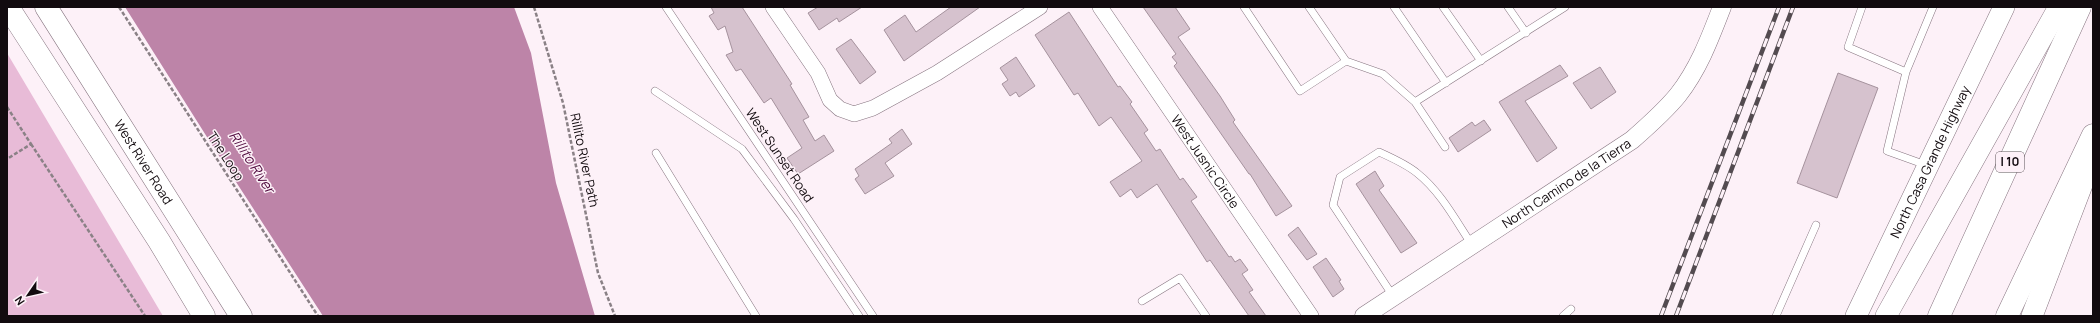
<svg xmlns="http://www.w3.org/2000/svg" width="2100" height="323" font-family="Manrope,sans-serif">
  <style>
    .green { fill: #e8bbd7 }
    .water { fill: #bd84a8 }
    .building { fill: #d6c2ce; stroke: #a5929d }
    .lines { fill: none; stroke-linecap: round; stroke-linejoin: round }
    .service-casing { stroke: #877580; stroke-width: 8 }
    .minor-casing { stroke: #877580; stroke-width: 16 }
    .tertiary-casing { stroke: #877580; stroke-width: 19 }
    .secondary-casing { stroke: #877580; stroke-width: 22 }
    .primary-casing { stroke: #877580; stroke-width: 23 }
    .motorway-casing { stroke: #877580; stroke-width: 23 }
    .path { stroke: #8a8186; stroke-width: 2.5; stroke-dasharray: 4 2; stroke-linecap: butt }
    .service { stroke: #fff; stroke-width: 7 }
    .minor { stroke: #fff; stroke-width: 15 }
    .tertiary { stroke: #fff; stroke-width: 18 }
    .secondary { stroke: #fff; stroke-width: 21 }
    .primary { stroke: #fff; stroke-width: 22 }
    .motorway { stroke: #fff; stroke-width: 22 }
    .rail-casing { stroke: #534b50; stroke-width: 4.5 }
    .rail { stroke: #fdf1f8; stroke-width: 3; stroke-dasharray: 9; stroke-linecap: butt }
    .labels { text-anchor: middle; stroke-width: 3; stroke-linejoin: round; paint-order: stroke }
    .shield { fill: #fdf1f8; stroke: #585055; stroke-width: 1 }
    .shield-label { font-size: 12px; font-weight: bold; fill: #120b0f }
    .street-label { font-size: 13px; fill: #120b0f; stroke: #fdf1f8 }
    .water-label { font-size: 14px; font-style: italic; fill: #510b3f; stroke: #fdf1f8 }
  </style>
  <rect width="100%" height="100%" fill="#fdf1f8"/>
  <path class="green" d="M7 53 163 316H7Z"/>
  <path class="water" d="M125 7H514L531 53 556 183 595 316H323L212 145Z"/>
  <path class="building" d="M711 7H742L792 84 790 85 809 117 803 120 815 141 824 135 834 151 798 174 787 158 802 148 771 98 764 103 741 69 736 71 726 55 733 52 725 26 718 30 709 16 714 13Z
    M818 7H862L839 22 837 18 819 30 808 13Z
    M951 7H980L904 61 884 30 905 15 916 32Z
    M1143 7H1175L1190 29 1178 37 1220 96 1235 120 1233 122 1292 206 1276 216 1250 174H1249L1174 66 1177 63 1172 57 1176 54Z
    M1069 12 1118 87 1120 86 1132 102 1130 104 1148 130 1144 133 1156 151 1160 149 1180 180 1183 178 1197 197 1191 201 1229 257 1231 256 1235 262 1240 259 1248 270 1242 274 1253 290 1249 292 1266 316H1249L1210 260 1207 262 1157 184 1137 198 1131 189 1120 197 1110 182 1142 161 1111 117 1099 126 1078 93 1074 95 1035 35Z
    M851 39 876 72 860 84 836 49Z
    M1016 57 1035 86 1019 97 1016 92 1010 96 1002 84 1008 80 1000 68Z
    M1560 65 1568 76 1525 101 1557 148 1537 162 1499 102Z
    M1600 67 1616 92 1591 109 1573 83Z
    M1838 73 1878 88 1837 198 1797 183Z
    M1484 120 1491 130 1458 152 1449 138 1472 122 1475 126Z
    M902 129 912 144 885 163 894 176 865 194 855 179 859 176 855 169 892 143 889 139Z
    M1375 171 1384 186 1379 190 1417 243 1401 253 1356 184Z
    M1298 227 1317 254 1307 260 1288 235Z
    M1326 258 1341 280 1339 281 1344 289 1333 297 1313 267Z"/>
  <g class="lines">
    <defs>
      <path id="service" d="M666 7 873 316
        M1244 7 1300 91 1346 61 1383 74 1415 102
        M1309 7 1346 61
        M1394 7 1446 83
        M1443 7 1481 61
        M1508 7 1526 33
        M1862 7 1848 47 1906 72 1887 151 1926 165
        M1906 72 1933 7
        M655 91 742 149 794 219 859 316
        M1445 147 1415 102 1565 7
        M656 153 756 316
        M1393 296 1333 205 1340 177 1379 152C1392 158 1406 164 1417 173 1441 192 1456 221 1472 245
        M1142 301 1180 278 1206 316
        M1563 316 1571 309
        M1776 316 1816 225"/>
      <g id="minor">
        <path d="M773 7 818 73 830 100 840 109 854 114 873 108 937 73 1040 7"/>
        <path id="s1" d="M1100 7 1311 316"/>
      </g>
      <g id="tertiary">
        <path id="s2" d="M1364 316 1632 140C1648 126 1665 111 1678 95 1699 68 1710 38 1722 7"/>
      </g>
      <g id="secondary">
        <path id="s3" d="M1856 316 2004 7"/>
        <path d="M1886 316 2059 7"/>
        <path d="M2032 316 2093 156"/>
      </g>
      <g id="primary">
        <path d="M8 7 159 241 204 316"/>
        <path id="s4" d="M46 7 241 316"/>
      </g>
      <path id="motorway" d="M1939 316 2080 7
        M2007 316 2093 135"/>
    </defs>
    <use href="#service" class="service-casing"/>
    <use href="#minor" class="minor-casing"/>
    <use href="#tertiary" class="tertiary-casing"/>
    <use href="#secondary" class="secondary-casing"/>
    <use href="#primary" class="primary-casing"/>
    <use href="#motorway" class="motorway-casing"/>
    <path class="path" d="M119 7 318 316
      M534 7 563 103 598 273 615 316
      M7 107 31 144 7 159
      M31 144 145 316"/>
    <use href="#service" class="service"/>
    <use href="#minor" class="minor"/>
    <use href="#tertiary" class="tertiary"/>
    <use href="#secondary" class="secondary"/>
    <use href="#primary" class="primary"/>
    <use href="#motorway" class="motorway"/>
    <defs>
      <path id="rail" d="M1661 316 1779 7
        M1676 316 1793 7"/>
    </defs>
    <use href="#rail" class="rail-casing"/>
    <use href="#rail" class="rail"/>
  </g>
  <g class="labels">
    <rect class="shield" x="1996" y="152" width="28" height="20" rx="3"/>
    <g class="shield-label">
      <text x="2010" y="166">I 10</text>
    </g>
    <g class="street-label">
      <text transform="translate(780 155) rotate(56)" y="5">West Sunset Road</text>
      <text transform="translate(226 156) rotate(57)" y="5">The Loop</text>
      <text transform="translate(585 160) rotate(78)" y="5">Rillito River Path</text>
      <text dy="5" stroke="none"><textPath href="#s4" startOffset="183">West River Road</textPath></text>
      <text dy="5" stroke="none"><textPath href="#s3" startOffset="171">North Casa Grande Highway</textPath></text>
      <text dy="5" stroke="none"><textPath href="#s1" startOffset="187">West Jusnic Circle</textPath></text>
      <text dy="5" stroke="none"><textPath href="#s2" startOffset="242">North Camino de la Tierra</textPath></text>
    </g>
    <g class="water-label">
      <text transform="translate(252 162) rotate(57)" y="5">Rillito River</text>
    </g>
  </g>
  <rect width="2100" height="323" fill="none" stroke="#120b0f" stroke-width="16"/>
  <g transform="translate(28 295) rotate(236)" stroke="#fdf1f8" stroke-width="3" paint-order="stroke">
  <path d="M0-3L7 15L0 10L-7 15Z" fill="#120b0f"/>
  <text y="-6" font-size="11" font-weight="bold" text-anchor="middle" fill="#120b0f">N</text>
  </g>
</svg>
